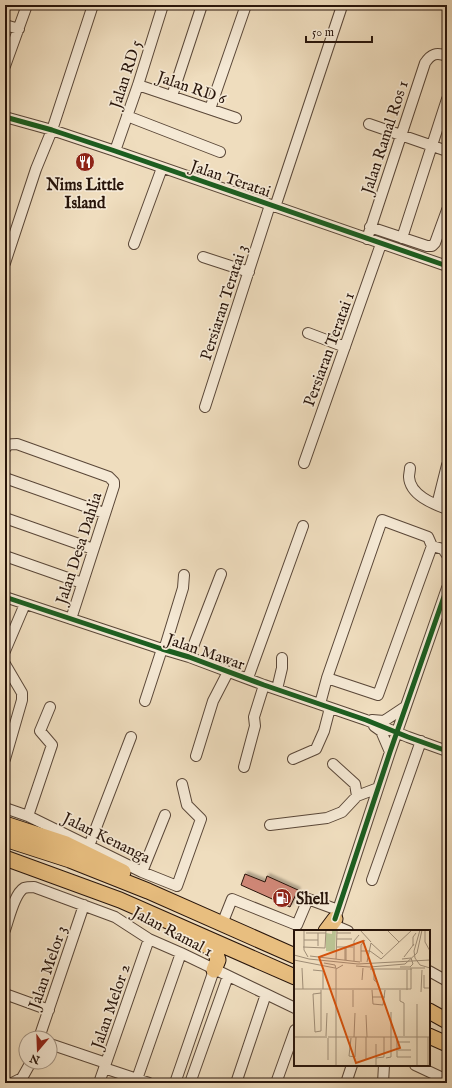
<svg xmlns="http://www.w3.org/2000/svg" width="452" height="1088" font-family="'IM FELL English',serif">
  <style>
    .building { fill: #cf8776; stroke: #28150b; filter: url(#shadow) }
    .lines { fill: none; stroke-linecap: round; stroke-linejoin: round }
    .minor-casing { stroke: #5a4738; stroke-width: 12 }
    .highway-casing { stroke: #28150b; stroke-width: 17 }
    .minor { stroke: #f5e9d5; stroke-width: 10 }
    .highway { stroke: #e8be7f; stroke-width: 15 }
    .cycleway-casing { stroke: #f5e9d5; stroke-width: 8 }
    .cycleway { stroke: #1b5e20; stroke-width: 5 }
    .labels { text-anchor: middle; stroke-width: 3.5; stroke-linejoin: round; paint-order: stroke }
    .street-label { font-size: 16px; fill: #28150b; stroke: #f5e9d5 }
    .poi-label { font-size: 16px; font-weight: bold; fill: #28150b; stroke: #f5e9d5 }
    .inset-road { fill: none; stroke: #9f8d76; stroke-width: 1 }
    .view { fill: #d5520c; fill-opacity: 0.15; stroke: #d5520c; stroke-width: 2 }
    .inset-edge { fill: none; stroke: #28150b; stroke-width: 2 }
  </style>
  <defs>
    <filter id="shadow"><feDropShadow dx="2.5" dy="-2.5" stdDeviation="1" flood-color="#0004"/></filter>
  </defs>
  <rect width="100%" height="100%" fill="#efddbe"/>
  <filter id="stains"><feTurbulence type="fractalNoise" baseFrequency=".005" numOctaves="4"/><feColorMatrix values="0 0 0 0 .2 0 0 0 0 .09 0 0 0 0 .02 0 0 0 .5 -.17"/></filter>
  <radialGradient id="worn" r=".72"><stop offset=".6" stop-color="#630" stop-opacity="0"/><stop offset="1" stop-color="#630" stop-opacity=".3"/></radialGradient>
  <path class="building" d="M245 874 265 882 267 876 298 890 290 907 241 885Z"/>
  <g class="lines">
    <defs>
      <path id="minor" d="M5 25 19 29
        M5 66 27 5
        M138 85 236 118
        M172 96 202 5
        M210 109 246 5
        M127 116 220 152
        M5 117 52 130 115 151 447 266
        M369 124 447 151
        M115 151 138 85 163 5
        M275 207 341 9
        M370 227 427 246H432L435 243 447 210
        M402 238 447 99
        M367 239 425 63C431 54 436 52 447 56
        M134 244 162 168
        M203 257 249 272
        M5 263 36 169 52 130 93 5
        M308 333 345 347
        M205 407 270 205
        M5 449C8 444 11 444 17 444L109 477 114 482V486L71 619
        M304 463 381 244
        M410 468C410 471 409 474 409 477 410 495 433 504 447 509
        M5 478 104 513
        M437 505 447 465
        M5 518 93 549
        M432 546 443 549 447 555
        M5 556 82 583
        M5 597 162 649 189 657 264 685 366 720 408 737 447 751
        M164 650 183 588 184 575
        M5 651 25 604
        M189 657 221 574
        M5 664 22 693V700L5 759
        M248 678 303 526
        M277 689 282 668V658
        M145 701 162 649
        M320 704 327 678 382 520 428 537 432 546 378 695 327 678
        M372 720 384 721 405 707
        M374 726 381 731 390 752
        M196 756 213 701 228 672
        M293 759 316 749 324 731 330 708
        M333 764 355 784 357 796
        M244 767 255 726 254 717 264 685
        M5 808 28 816 142 872 177 886
        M28 816 52 745 40 731 50 707
        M270 825 327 818 342 812 357 796 378 788
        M89 846 131 737
        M142 872 165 815
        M372 880 421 741
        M177 886 201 819 187 805 182 784
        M335 919 390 752 447 588
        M222 924 232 899 297 925 308 899 338 910
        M334 925 348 931
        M5 930C9 919 14 894 24 888 27 887 30 887 34 887L115 917 149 939 181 953 295 1008
        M429 971 447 981
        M5 994 49 1010
        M39 1038 84 905
        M50 1044 106 1063
        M415 1065 447 1080
        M104 1068 149 1083
        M137 1079 181 953
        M12 1083 22 1078 31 1062
        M99 1083 149 939
        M175 1083 214 970
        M190 1083 228 976
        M236 1083 266 994
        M276 1083 295 1030
        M346 1083 352 1065
        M383 1083 384 1065"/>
      <path id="highway" d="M5 824 66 844 123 872
        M5 839 70 860 148 891 295 956
        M5 858 120 900 295 977
        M326 931 335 919
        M201 942 215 951 218 960 214 970
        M429 1011 447 1021
        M429 1036 447 1044"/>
    </defs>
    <use href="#minor" class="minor-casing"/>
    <use href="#highway" class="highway-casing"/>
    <use href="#minor" class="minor"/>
    <use href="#highway" class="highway"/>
    <defs>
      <path id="cycleway" d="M5 117 52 130 115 151 447 266
        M5 597 162 649 189 657 264 685 366 720 408 737 447 751
        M335 919 390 752 447 588"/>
    </defs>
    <use href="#cycleway" class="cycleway-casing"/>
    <use href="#cycleway" class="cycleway"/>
  </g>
  <defs>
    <symbol id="restaurant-disc" viewBox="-11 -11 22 22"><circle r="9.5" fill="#8f2418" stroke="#f5e9d5"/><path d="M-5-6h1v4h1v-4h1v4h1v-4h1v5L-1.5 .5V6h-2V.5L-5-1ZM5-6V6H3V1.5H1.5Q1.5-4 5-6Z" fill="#fff"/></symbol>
    <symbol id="fuel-disc" viewBox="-11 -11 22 22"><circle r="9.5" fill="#8f2418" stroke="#f5e9d5"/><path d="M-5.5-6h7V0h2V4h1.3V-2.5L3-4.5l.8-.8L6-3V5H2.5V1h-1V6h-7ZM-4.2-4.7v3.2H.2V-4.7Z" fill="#fff"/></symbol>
  </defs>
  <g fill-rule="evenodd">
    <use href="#restaurant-disc" x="74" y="151" width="22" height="22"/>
    <use href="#fuel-disc" x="271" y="887" width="22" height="22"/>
  </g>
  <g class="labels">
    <g class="street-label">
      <text transform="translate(125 74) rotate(-72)" y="6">Jalan RD 5</text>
      <text transform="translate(192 87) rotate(19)" y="6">Jalan RD 6</text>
      <text transform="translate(384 137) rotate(-72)" y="6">Jalan Ramal Ros 1</text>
      <text transform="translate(231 178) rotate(19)" y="6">Jalan Teratai</text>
      <text transform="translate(223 302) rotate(-72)" y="6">Persiaran Teratai 3</text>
      <text transform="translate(328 349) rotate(-70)" y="6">Persiaran Teratai 1</text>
      <text transform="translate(78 548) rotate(-72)" y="6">Jalan Desa Dahlia</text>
      <text transform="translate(206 651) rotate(19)" y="6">Jalan Mawar</text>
      <text transform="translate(107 837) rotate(26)" y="6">Jalan Kenanga</text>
      <text transform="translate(173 931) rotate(28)" y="6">Jalan Ramal 1</text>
      <text transform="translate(47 967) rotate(-71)" y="6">Jalan Melor 3</text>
      <text transform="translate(110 1006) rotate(-71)" y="6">Jalan Melor 2</text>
    </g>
    <g class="poi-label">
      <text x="85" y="190">Nims Little<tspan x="85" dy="18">Island</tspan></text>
      <text x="296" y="904" text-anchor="start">Shell</text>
    </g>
  </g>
  <g transform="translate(294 930)">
    <rect width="136" height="136" fill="#efddbe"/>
    <path d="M38 0H42L41 22 32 21V3L38 4Z" fill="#b9c191"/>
    <path class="inset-road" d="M10 0V20L14 27M66 0 77 12M93 0 105 12M126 0 120 21 121 28 126 35 136 38M131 0V12L136 21M12 3H32M43 3H57M43 9H58M10 10H24M24 16V3M119 16V7L122 3M9 17 31 18 32 0M43 17H59M67 21H76L87 29 118 0M0 25 15 29 64 34 136 30M16 26 66 32M110 27 120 14M42 29 43 0M0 30 41 38M51 30V17M52 30V17M60 31V11L65 5M67 32V15L71 10M73 32 77 13 89 24M30 33 41 35 42 39 49 35M62 36 76 37 111 34 123 23 128 0M106 37H116L119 34 117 28 108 29M8 38 9 59M116 38H131M76 39H118M80 39V50L84 53M19 40 29 41V59M113 40V60M130 45V58H136M68 50 69 38M0 59H117V39M78 60 79 74 89 75 91 60M106 60V71L110 73V106M127 62 128 40M27 63 19 64 21 102 27 101V60M78 67H91M59 77V60M72 85 73 107M32 106 33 83M0 107H33M34 107H136M60 107 61 83M72 107V129M103 107V127H117M134 107V136M34 108V130M57 108 55 126 61 127 62 107M103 112H116M104 120H117M82 128 90 127V107M92 128 97 127V82M42 136V39M82 136V114M123 136V74"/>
    <path class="view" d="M69 11 106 118 62 133 25 27Z"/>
    <rect width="136" height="136" class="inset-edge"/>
  </g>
  <rect width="452" height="1088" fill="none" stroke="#efddbe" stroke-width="20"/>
  <rect x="6" y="6" width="440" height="1076" fill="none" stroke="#28150b" stroke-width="2"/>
  <rect x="10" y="10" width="432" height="1068" fill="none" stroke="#28150b"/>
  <g transform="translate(38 1050) rotate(199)"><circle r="19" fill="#f5e9d5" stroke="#a39484"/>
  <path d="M0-3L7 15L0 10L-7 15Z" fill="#8f2418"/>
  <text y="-6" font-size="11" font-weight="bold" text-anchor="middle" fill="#28150b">N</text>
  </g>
  <path d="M306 36v6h66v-6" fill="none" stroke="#28150b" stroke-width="2"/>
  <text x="312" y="36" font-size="12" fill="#28150b" stroke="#f5e9d5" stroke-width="3" paint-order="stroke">50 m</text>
  <rect width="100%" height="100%" filter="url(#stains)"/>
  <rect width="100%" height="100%" fill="url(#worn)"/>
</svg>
